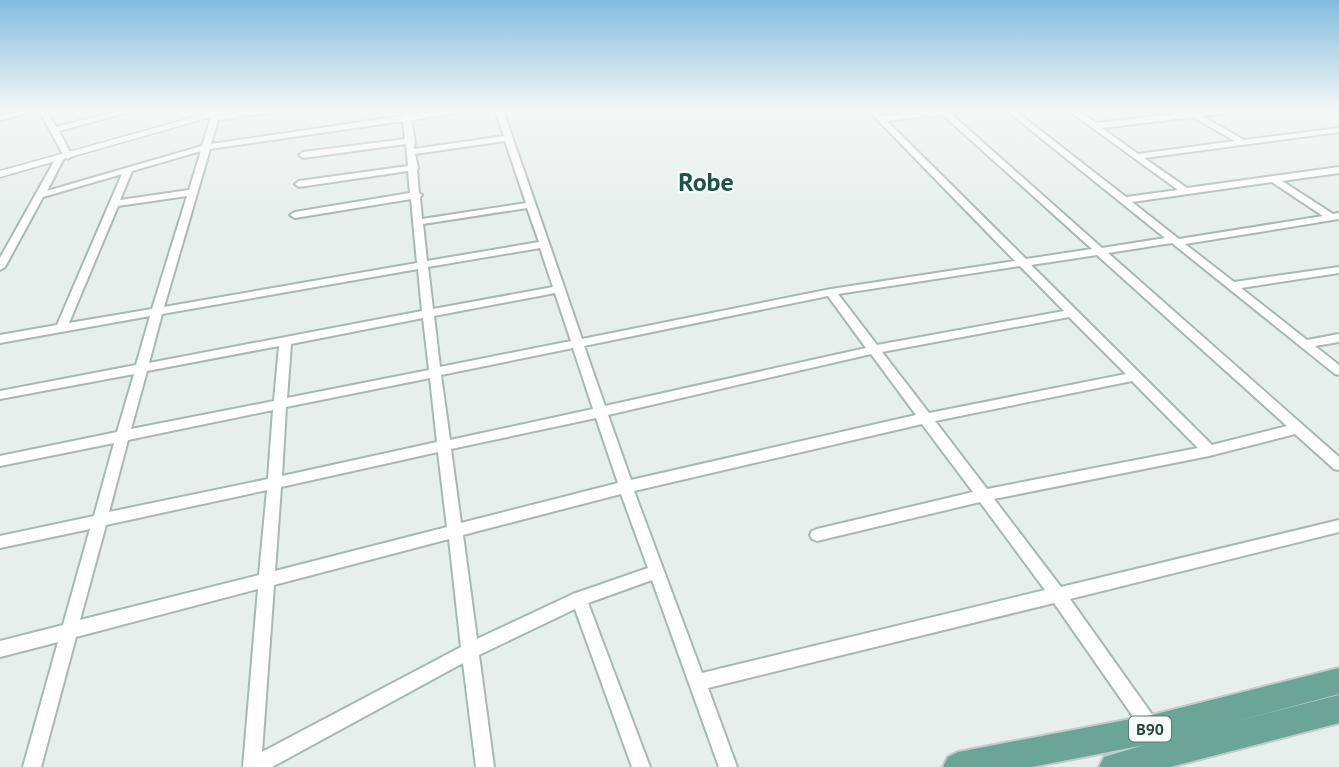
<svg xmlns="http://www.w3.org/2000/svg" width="1339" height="767" font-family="'PT Sans',sans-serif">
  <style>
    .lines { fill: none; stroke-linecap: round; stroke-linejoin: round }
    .minor-casing { stroke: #a8b8b2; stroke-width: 4 }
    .tertiary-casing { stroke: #a8b8b2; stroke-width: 3 }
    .primary-casing { stroke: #c2cac8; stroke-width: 4 }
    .minor { fill: #fff; fill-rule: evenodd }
    .tertiary { fill: #fff; fill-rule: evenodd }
    .primary { fill: #6aa596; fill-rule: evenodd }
    .labels { text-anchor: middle; stroke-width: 5; stroke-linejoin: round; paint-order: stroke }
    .shield { fill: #f7fbf9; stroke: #637a73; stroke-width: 2 }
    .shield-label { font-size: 16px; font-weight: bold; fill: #24423a }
    .far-town-label { font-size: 26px; font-weight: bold; fill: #1f5548; stroke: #f7fbf9 }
  </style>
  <rect width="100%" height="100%" fill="#e6efeb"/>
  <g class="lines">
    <defs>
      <path id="minor" d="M26 110H39L0 120V116Z
        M39 110H47L56 127 124 110H136L59 131 72 156 68 159 64 156Z
        M209 110H217L220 115 259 110H278L274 112 218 120 211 144 403 116 402 110H410V115L446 110H464L460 112 411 120 415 141 414 149 504 136 495 110H503L582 339 831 289 1015 261 868 110H876L883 116 938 110H964L963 112 950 113 1102 248 1165 238 1006 110H1014L1126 197 1178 190 1068 110H1077L1096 123 1194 112 1235 110 1231 112 1202 116 1244 140 1339 128V132L1144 158 1187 188 1339 167V173L1282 181 1333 214 1339 213V219L1185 244 1234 282 1339 267V273L1241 288 1307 340 1339 334V342L1315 346 1339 365V375L1335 374 1172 243 1108 253 1339 457V470L1334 469 1295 434 1209 456 994 499 1061 587 1339 520V532L1070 599 1158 723 1161 729 1158 735 1152 738 1146 735 1054 603 708 688 737 767H719L652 580 588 603 650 767H632L575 609 479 655 494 767H476L463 663 272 767H243L258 589 76 637 41 767H23L58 642 0 657V641L63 625 90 529 0 548V536L94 516 114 443 0 466V456L117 432 134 374 0 399V391L136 365 150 316 0 343V335L57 325 122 174 43 197 5 267 0 270V258L57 156 64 158 47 191 202 146 212 114ZM942 114 1092 249 1026 259 887 121ZM1193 117 1235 141 1138 154 1102 128ZM403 121 405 139 303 152 299 155 303 158 406 144 408 166 299 181 295 184 299 187 408 171 410 193 295 212 290 215 295 218 411 199 417 263 164 307 210 149ZM505 141 526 203 422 219 420 197 422 195 419 193 417 170 418 168 415 154ZM201 151 189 190 120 200 132 171ZM1272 182 1323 216 1179 239 1132 202ZM187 196 152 309 69 323 118 206ZM527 208 539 242 427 261 423 224ZM540 248 553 287 433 309 428 267ZM1097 255 1287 426 1212 445 1031 265ZM1020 266 1064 311 877 345 838 294ZM418 269 422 311 149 363 162 314ZM555 293 571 341 440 367 434 316ZM828 296 866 348 605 406 584 346ZM1069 317 1126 374 929 413 882 352ZM423 318 429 370 287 398 291 344ZM279 346 274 401 131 429 147 371ZM573 348 593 409 450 440 441 375ZM871 354 916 415 631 480 608 415ZM430 378 437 442 282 476 286 407ZM1132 381 1198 448 987 489 935 421ZM273 410 268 479 109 512 128 440ZM596 418 618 483 461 523 451 449ZM922 424 973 492 817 529 812 531 810 535 812 539 817 541 980 502 1045 590 702 673 634 491ZM438 452 447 527 275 571 281 487ZM267 490 259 575 80 620 106 525ZM621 494 648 568 573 594 477 639 463 535ZM449 539 461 647 262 752 274 585Z
        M1333 110H1339V113Z"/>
      <path id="tertiary" d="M220 110H235L0 177V171Z"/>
      <path id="primary" d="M1339 668V694L1225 724 1339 695V723L1170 767H1099L1104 757 1144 745 1032 767H943L948 757 958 752 1152 715Z"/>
    </defs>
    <use href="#minor" class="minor-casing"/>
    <use href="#tertiary" class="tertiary-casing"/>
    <use href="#primary" class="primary-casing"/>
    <use href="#minor" class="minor"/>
    <use href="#tertiary" class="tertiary"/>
    <use href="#primary" class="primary"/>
  </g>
  <linearGradient id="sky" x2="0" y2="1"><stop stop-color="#84bce0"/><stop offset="0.51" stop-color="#f4f8f6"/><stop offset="1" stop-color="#f4f8f6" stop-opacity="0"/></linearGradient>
  <rect width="1339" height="217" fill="url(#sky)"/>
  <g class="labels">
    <rect class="shield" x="1129" y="716.5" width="42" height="25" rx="5"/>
    <g class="shield-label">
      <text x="1150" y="735">B90</text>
    </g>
    <g class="far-town-label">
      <text x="706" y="191">Robe</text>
    </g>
  </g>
</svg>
